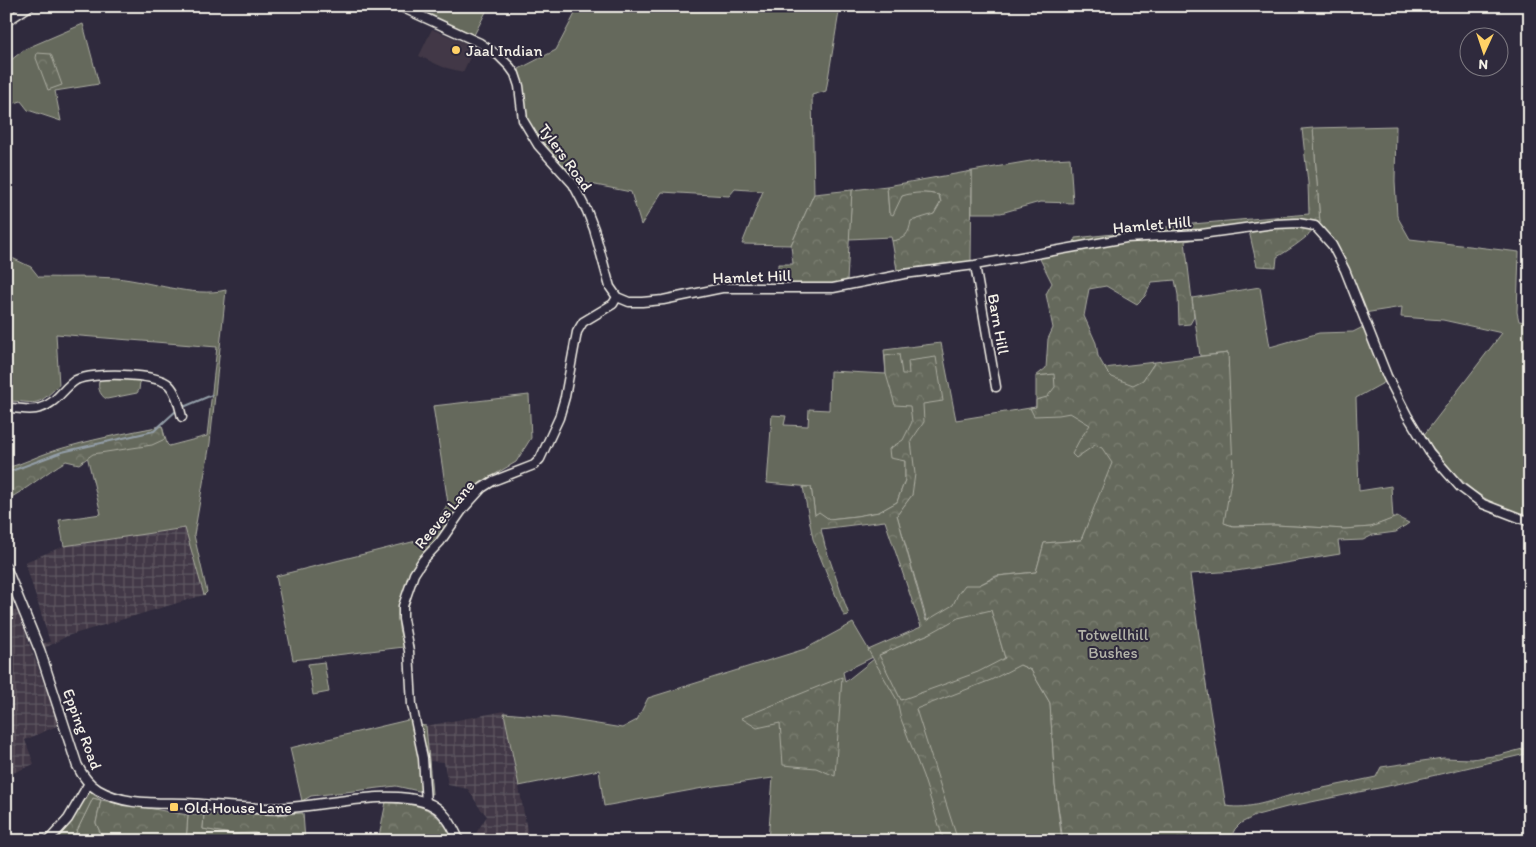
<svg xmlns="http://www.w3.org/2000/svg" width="1536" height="847" font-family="Itim,sans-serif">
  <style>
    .built { fill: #423946 }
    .industrial { fill: url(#industrial-grid) }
    .grass { fill: #65695b; stroke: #acada2 }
    .forest { fill: url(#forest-crowns); stroke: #acada2; fill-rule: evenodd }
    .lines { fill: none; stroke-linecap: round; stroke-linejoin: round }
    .stream { stroke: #939ea8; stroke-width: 2 }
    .minor-casing { stroke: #f4f1e8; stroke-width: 11 }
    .major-casing { stroke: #f4f1e8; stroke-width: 12 }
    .minor { stroke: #2f2a3d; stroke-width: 8 }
    .major { stroke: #2f2a3d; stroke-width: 9 }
    .poi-dot { fill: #ffd166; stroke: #2f2a3d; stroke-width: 2 }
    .labels { text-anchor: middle; stroke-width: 4; stroke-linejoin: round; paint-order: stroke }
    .poi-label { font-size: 16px; fill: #f4f1e8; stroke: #2f2a3d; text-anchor: start }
    .street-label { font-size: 16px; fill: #f4f1e8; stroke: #2f2a3d }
    .park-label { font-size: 16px; fill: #b4b4a9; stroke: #2f2a3d }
  </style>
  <defs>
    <pattern id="industrial-grid" width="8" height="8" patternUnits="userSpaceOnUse" patternTransform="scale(1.25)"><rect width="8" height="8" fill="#423946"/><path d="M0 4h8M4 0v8" fill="none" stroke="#5e5661"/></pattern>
    <pattern id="forest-crowns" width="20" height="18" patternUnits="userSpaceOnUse" patternTransform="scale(1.25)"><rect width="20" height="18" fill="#65695b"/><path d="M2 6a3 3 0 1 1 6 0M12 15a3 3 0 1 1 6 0" fill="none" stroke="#7c7f73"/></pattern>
  </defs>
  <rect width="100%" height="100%" fill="#2f2a3d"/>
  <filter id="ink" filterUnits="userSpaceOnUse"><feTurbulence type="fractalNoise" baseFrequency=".02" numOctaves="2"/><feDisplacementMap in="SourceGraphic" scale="10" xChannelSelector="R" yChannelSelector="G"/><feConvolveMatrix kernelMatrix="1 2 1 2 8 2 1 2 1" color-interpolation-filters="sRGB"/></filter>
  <g filter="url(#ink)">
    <path class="built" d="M432 29 475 47 463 72 443 67 419 56Z"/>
    <path class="industrial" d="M185 528 204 595 67 636 45 648 43 643 50 642 25 562 64 546Z
      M17 610 59 725 25 740 34 764 6 776V614Z
      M505 711 529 841H471L487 816 479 807 468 789 448 785 444 762 429 761 426 726Z"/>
    <path class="grass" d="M413 6H489L474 35Z
      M579 6H840L826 91 812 95 814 194 791 245 742 244 763 191 735 189 729 196 662 192 641 225 631 192 575 181 528 124 519 69 556 50Z
      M83 24 99 84 55 91 61 121 28 110 21 101 6 106V64L25 49Z
      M1396 126 1395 181 1397 216 1410 239 1519 252 1517 312 1519 321 1530 323V517C1514 511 1497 506 1483 497 1459 483 1441 456 1423 436L1502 333 1443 320 1401 317 1402 307 1364 313C1353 276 1343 255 1318 225L1320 223 1313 128Z
      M1070 158 1073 203 1040 202 1001 213H972V171L1036 160Z
      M887 186 889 213C893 208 897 200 902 196 912 190 929 193 939 195L941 202 934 214 909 232 901 240 892 241 891 237 849 239 852 190Z
      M12 258 31 267 39 277C65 278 91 276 116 278 150 281 193 298 226 290L210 443 194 535 207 592 204 595 185 528 64 546 59 520 101 514 84 443 162 426 167 444 169 446 207 436 217 347 56 334 59 385C34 410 37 401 6 401V259Z
      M1260 287 1270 347 1319 333 1353 332 1363 327 1387 381 1356 398 1359 491 1391 486 1393 519 1371 527 1345 529 1276 525 1233 526 1223 523 1228 353 1200 356 1192 298Z
      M941 343 956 420 1036 407V376L1155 362 1141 383 1106 481 1081 540 1044 543 1036 572 996 576 979 585 991 609 1005 658 1031 670 1050 703 1055 785 1062 841H768L773 778 714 786 604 806 599 770 519 786 504 713 560 718 622 728 637 720 648 698 805 649 853 623 873 657 843 672 845 682 879 655 931 633 927 621 897 515 912 495 905 461V480L897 502 879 512 856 516 829 519 819 513 815 515 811 487 767 483 772 415 786 416 784 425 808 426 809 409 829 410 830 371 886 374 884 350Z
      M101 377 139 380 140 382 139 390 137 393 107 399C99 396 96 384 101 377Z
      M529 395 531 438 516 462 480 483 460 506 432 545 419 560 407 582 399 606V629L404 647 293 660 276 576 428 538 448 503 433 406Z
      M324 662 329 692 313 695 308 664Z
      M412 719 413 724 426 726 432 794 396 786 311 796 302 801 290 748Z
      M93 798 101 800 96 823 104 841H72Z
      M188 815H204L203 829 231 834 255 833 275 841H186Z"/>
    <path class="forest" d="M37 53 51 54 62 85 48 90 36 58Z
      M1313 128 1320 223C1311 235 1291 249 1277 257L1276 267 1257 266 1249 231 1185 241 1194 317 1190 324 1179 325 1178 295 1175 280 1152 282 1145 296 1137 304 1106 286 1089 289 1084 316 1096 343 1098 356 1107 372 1112 377 1133 385 1143 380 1155 362 1228 353 1233 468 1224 523 1233 526 1276 525 1345 529 1371 527 1397 517 1409 523 1396 532 1373 535 1363 540 1338 541 1340 554 1236 571 1190 574 1208 698 1226 806C1249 810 1273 800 1295 794 1321 788 1349 783 1376 777L1381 767 1443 758 1472 759 1500 755 1530 747V753L1393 785 1287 807 1257 815 1241 823 1235 829 1229 841H1063L1055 785 1050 703 1031 670 1020 665 991 680 916 709 958 841H944L923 776 901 719 897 700 868 650 921 627 885 521 821 529 825 546 849 615 844 616 813 539 803 487H811L815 515 819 512 829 519 856 516 879 512 897 502 905 480V461L890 458 889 449 903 440 912 422 910 406 895 405 886 374 885 356 899 354 902 374H909L908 361 936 357 943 401 923 404 924 422 911 441 915 474 912 495 897 515 926 621 953 605 958 594 965 585H979L998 576 1036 572 1044 543 1081 540 1112 463 1102 448 1095 445 1076 458 1072 454 1080 439 1090 425 1070 413 1059 415 1034 416 1030 408 1036 407V400L1047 397 1055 387 1054 374 1036 376 1046 368 1048 339 1053 328 1046 294 1052 283 1040 259 1045 249 1074 243 1075 238 1133 232 1181 225 1309 214 1308 183 1302 129ZM991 610 1005 658 978 672 901 700 879 655 931 633 958 618Z
      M972 171 971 261 897 270 892 241C905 239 909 234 911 221L934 214 941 202 939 195C926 192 915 192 902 196L893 215 889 213 887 186Z
      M852 190 847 281 828 285 778 283V264H793L791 245 814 194Z
      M162 426 165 439 152 445 93 454 79 464 66 461C45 473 28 489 6 500V468C23 464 37 456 53 451 89 440 125 433 162 426Z
      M842 677 835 776 816 768 783 765 780 723 757 728 741 718Z
      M89 791 101 800 188 815 186 841H104L96 823 101 800 93 798 72 841H52L60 834Z
      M386 802C422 805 436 806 454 841H378Z
      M235 813 273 815 303 813 305 841H275L255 833 231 834 203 829 204 815Z"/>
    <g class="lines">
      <path class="stream" d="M181 408 212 395
        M6 473 62 452 154 431 177 410"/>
      <defs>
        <path id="minor" d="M399 6 480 43 499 56 510 67 515 74 519 86 523 120 538 145 573 184 587 211 594 229 610 287 617 297 629 302H642L663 300 722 288H833L904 274 975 265 1126 238 1201 234 1274 224 1298 223 1315 226 1332 245 1345 270 1387 376 1407 415 1430 453 1460 487 1483 504 1530 522
          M6 22 30 6
          M975 265 996 387
          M6 408C18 407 29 412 40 408 56 404 63 388 76 380 92 372 157 373 169 385 177 393 179 406 182 417
          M426 803 423 758 412 705 409 651 403 619V606L414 574 423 560 440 542 463 509 482 488 493 481 534 465 540 459 559 418 565 397 577 332 583 322 613 304 617 297
          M48 841 68 819 89 783"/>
        <path id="major" d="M6 568 40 651 77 765C82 775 88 784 98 790 127 807 163 802 195 804 224 806 253 810 282 808 325 806 384 789 425 802 443 808 452 824 459 841"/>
      </defs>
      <use href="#minor" class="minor-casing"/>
      <use href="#major" class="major-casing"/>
      <use href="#minor" class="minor"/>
      <use href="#major" class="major"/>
    </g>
  </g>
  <g class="poi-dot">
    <circle cx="456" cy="50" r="5"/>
    <rect x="169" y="802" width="10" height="10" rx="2.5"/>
  </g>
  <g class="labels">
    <g class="poi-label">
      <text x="466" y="56">Jaal Indian</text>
      <text x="184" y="813">Old House Lane</text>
    </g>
    <g class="street-label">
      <text transform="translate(566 157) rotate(54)" y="6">Tylers Road</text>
      <text transform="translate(1152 224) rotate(-5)" y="6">Hamlet Hill</text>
      <text transform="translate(752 276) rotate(-2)" y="6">Hamlet Hill</text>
      <text transform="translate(999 324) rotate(80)" y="6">Barn Hill</text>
      <text transform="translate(444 514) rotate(-50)" y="6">Reeves Lane</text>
      <text transform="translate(83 729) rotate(70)" y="6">Epping Road</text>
    </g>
    <g class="park-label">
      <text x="1113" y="640">Totwellhill<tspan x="1113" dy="18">Bushes</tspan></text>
    </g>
  </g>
  <rect width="1536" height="847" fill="none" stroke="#2f2a3d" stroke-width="25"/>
  <rect x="12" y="12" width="1511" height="822" fill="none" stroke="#f4f1e8" stroke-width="2" filter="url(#ink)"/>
  <g transform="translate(1484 52) rotate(183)"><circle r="24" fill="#2f2a3d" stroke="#7e7a81"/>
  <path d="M0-4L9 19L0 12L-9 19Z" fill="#ffd166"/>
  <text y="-8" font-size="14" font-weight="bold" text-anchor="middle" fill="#f4f1e8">N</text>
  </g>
</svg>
